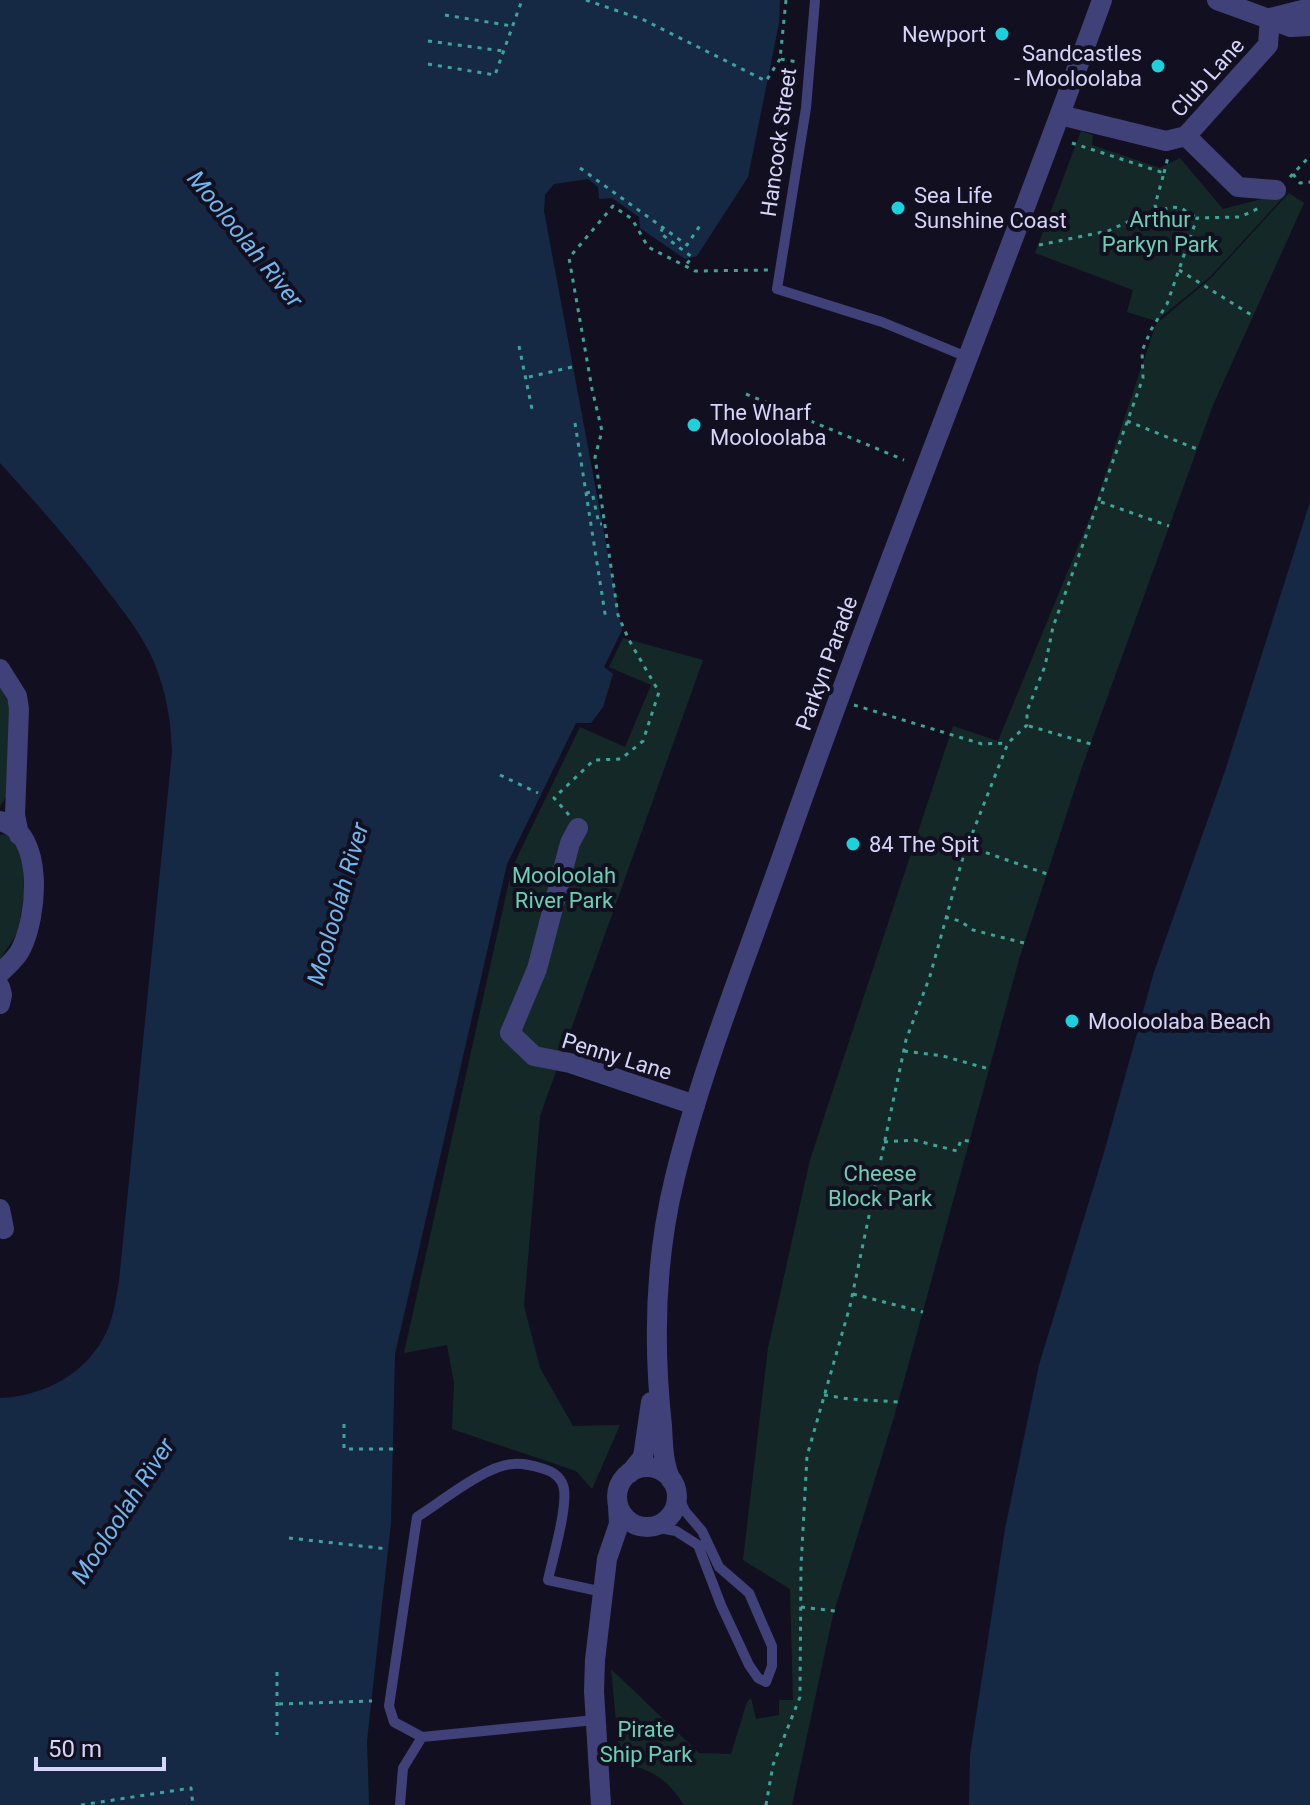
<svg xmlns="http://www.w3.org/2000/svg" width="1310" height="1805" font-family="Roboto,sans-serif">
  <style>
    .green { fill: #142927 }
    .water { fill: #162944 }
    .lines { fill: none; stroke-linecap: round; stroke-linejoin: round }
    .path { stroke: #3da49a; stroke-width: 3; stroke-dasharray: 4 6; stroke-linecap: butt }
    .service { stroke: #414179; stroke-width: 10 }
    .minor { stroke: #414179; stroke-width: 20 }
    .tertiary { stroke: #414179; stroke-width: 20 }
    .poi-dot { fill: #1dd1dc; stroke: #121020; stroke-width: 3 }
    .labels { text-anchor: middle; stroke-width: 8; stroke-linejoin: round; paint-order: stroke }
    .poi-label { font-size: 22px; fill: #d7d4f9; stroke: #121020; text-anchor: start }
    .street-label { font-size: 22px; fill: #d7d4f9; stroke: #121020 }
    .park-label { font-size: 22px; fill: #6ad0b2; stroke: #121020 }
    .water-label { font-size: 24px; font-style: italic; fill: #6fb7ec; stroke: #121020 }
  </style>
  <rect width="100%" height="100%" fill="#121020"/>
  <path class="green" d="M1081 131 1093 135 1092 145 1160 168 1180 158 1223 209 1288 192 1210 277 1156 321 1127 312 1133 290 1035 253Z
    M1289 193 1304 203 1213 405 1081 770 1020 956 894 1417 833 1615 792 1805H684C668 1779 650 1768 620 1763L611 1669 699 1753 731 1754 747 1702 751 1698 756 1719 779 1715V1700H793L790 1589 743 1560 768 1348 810 1160 953 726 998 741 1094 508 1156 324 1211 278Z
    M623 638 703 660 540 1116 524 1306 540 1368 573 1426 620 1425 592 1489 576 1471 452 1429 454 1383 447 1345 404 1353 512 868 580 727 625 747 651 685 609 667Z
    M0 687 10 706 6 797 0 806Z
    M6 834 19 845 23 867 24 893 18 932 0 959V835Z"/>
  <path class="water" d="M0 0H780L779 23 748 177 697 256 685 259 640 228 639 217 612 198 599 199 598 187 588 179 554 184 545 195 544 211 622 630 604 667 613 674 603 707 591 723H576L507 864 395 1354 391 1523 367 1741 369 1805H0V1398C45 1396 88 1373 107 1331 114 1316 116 1297 119 1281L172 752C171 720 166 691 154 662 143 636 124 612 107 590 74 545 37 504 0 463Z
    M1310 502V1805H969L970 1755 1005 1529 1039 1365 1103 1156 1154 972 1225 771Z"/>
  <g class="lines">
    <path class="path" d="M586 0 644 20 766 81 780 59
      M786 0 780 59 798 62
      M445 15 512 26
      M428 41 503 51
      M428 64 495 75 522 0
      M1072 143 1164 173 1155 205 1157 211
      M580 168 687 245 701 224
      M1164 173 1168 157
      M1293 174 1300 183 1310 182
      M1290 177 1310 156
      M663 228 660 233 692 257 686 265
      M1039 245 1108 231 1136 218 1171 207 1181 208 1197 218
      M1179 270 1253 316
      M519 346 532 409
      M529 377 572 367
      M746 394 904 460
      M1127 421 1197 449
      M575 423 606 620
      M586 493 592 492 599 524H602
      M1101 502 1169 526
      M854 705 982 744 1008 743
      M1029 726 1091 744
      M500 775 538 793
      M569 815 554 798 594 760 621 759 643 741 659 692 629 640 618 615 595 457 602 431 592 389 569 258 613 206 632 219 648 247 695 271 768 270
      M967 846 1047 874
      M945 917 960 921 973 930 1024 943
      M904 1051 943 1056 989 1069
      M884 1142 914 1140 957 1151 961 1140 969 1141
      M853 1294 923 1312
      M824 1395 849 1399 898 1402
      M344 1424V1449H398
      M289 1538 388 1549
      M801 1607 835 1611
      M277 1672V1735
      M279 1704 372 1701
      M81 1805 191 1788 193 1805
      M766 1805 773 1765 800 1697 801 1566 807 1456 850 1306 906 1040 930 976 963 857 1008 743 1027 725V711L1045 666 1053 627 1143 378 1142 351 1151 330 1167 304 1197 218 1240 217 1259 208"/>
    <path class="service" d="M815 0 806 108 777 289 882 322 967 357
      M653 1527 676 1531 698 1545 721 1605 749 1665 758 1678 766 1682 772 1666V1646L749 1593 719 1567 702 1531 685 1511 676 1492
      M595 1720 422 1737 394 1722 389 1706 417 1517C441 1502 486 1465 513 1464 524 1463 534 1466 544 1469 554 1472 562 1478 564 1489 567 1510 553 1557 548 1580L603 1592
      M400 1805 403 1768 422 1737"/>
    <path class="minor" d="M1217 0 1291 27 1310 26
      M1270 18 1310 8
      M1060 115 1166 141 1186 136 1268 45 1270 18
      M1186 136 1238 187 1276 190
      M0 669 17 696 19 709 15 815 19 835
      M0 821C46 832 37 918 21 949 17 958 7 966 0 973
      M578 828 570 843 537 969 510 1033 534 1056 570 1063 695 1105
      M0 987 2 995 0 1004
      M0 1209 4 1229"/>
    <path class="tertiary" d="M617 1497a30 30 0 1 1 60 0a30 30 0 1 1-60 0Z
      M630 1473 643 1457 651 1402
      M671 1480C663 1464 663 1444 662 1426 653 1344 655 1258 675 1177 702 1067 746 959 784 851 884 565 999 285 1102 0
      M601 1805 594 1691 595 1660 607 1559 619 1524 618 1506"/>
  </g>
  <g class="poi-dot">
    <circle cx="1002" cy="34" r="8"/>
    <circle cx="1158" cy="66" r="8"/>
    <circle cx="898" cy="208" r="8"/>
    <circle cx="694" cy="425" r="8"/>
    <circle cx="853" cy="844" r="8"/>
    <circle cx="1072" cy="1021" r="8"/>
  </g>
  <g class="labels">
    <g class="poi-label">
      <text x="986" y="42" text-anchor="end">Newport</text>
      <text x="1142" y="61" text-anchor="end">Sandcastles<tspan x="1142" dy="25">- Mooloolaba</tspan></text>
      <text x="914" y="203">Sea Life<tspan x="914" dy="25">Sunshine Coast</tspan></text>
      <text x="710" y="420">The Wharf<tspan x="710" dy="25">Mooloolaba</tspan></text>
      <text x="869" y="852">84 The Spit</text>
      <text x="1088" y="1029">Mooloolaba Beach</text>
    </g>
    <g class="street-label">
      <text transform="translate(1207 77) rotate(-48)" y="8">Club Lane</text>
      <text transform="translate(778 142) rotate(-82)" y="8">Hancock Street</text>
      <text transform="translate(826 663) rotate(-70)" y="8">Parkyn Parade</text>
      <text transform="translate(617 1056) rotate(17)" y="8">Penny Lane</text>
    </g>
    <g class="park-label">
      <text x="1160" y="227">Arthur<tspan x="1160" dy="25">Parkyn Park</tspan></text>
      <text x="564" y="883">Mooloolah<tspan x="564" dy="25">River Park</tspan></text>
      <text x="880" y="1181">Cheese<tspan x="880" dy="25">Block Park</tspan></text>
      <text x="646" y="1737">Pirate<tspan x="646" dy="25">Ship Park</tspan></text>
    </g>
    <g class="water-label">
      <text transform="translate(245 239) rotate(51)" y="8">Mooloolah River</text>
      <text transform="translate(338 904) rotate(-74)" y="8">Mooloolah River</text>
      <text transform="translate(123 1511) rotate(-57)" y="8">Mooloolah River</text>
    </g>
  </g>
  <path d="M36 1757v12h128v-12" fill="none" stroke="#d7d4f9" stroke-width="4"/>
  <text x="48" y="1757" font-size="24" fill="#d7d4f9" stroke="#121020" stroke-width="6" paint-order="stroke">50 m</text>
</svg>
